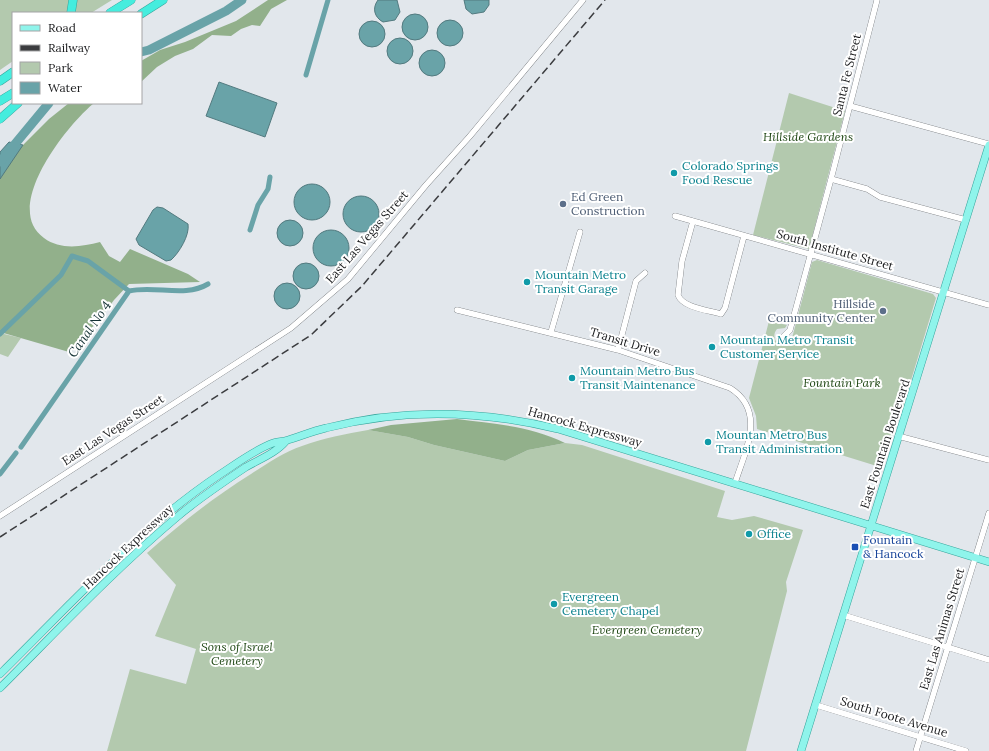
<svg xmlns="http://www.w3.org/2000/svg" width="989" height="751" font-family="Lora,serif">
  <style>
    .green { fill: #b3c9ae }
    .forest { fill: #92b08b }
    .water { fill: #69a3a8; stroke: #527a7f }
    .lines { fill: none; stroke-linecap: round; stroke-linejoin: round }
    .canal { stroke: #69a3a8; stroke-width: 5 }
    .river { stroke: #69a3a8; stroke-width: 9 }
    .minor-casing { stroke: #5e6266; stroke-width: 6 }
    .major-casing { stroke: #36a49b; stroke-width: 8 }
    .highway-casing { stroke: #36a49b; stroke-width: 9 }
    .minor { stroke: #fff; stroke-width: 5.5 }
    .major { stroke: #8ff4eb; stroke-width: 7 }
    .highway { stroke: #45edde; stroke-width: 8 }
    .rail { stroke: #3b3c3f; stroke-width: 1.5; stroke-dasharray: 8 4; stroke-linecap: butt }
    .culture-dot { fill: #0f9aa8; stroke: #fff; stroke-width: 1.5 }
    .service-dot { fill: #5c6f8a; stroke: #fff; stroke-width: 1.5 }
    .transit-dot { fill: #1a4fb4; stroke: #fff; stroke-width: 1.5 }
    .labels { text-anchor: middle; stroke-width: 4; stroke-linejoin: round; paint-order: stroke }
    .street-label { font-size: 12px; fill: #1b1c1e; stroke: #fff }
    .park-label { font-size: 12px; font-style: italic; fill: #1f4714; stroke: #fff }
    .culture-label { font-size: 12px; fill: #0d838f; stroke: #fff; text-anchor: start }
    .service-label { font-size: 12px; fill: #4e5e75; stroke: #fff; text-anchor: start }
    .transit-label { font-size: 12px; fill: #164399; stroke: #fff; text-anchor: start }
    .water-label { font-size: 13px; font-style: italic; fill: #133134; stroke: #fff }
  </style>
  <rect width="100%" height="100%" fill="#e2e7ec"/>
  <path class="green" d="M0 0H112L91 13H13V61L0 70Z
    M789 93 845 111 809 249 753 235Z
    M817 260 933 294 936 298 901 413 880 467 757 429 756 416 749 398 769 321 787 325 785 328 777 329C773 334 774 338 777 343L784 346 791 342 812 262Z
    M0 333 21 338 8 357 0 354Z
    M368 430 408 437 434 445 505 461 528 450 565 443 582 445 725 491 717 517 732 520 754 516 803 530 786 582 787 591 746 751H107L130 669 186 684 196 649 155 636 176 585 147 553C180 524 214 497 251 474 268 463 284 452 302 446 323 438 346 434 368 430Z"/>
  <path class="forest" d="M268 0H287L271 9 260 26 252 25 241 29 231 36 212 35 193 49 175 56 157 67 141 82V61L160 50 185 42 236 21Z
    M69 103H94C67 125 1 208 44 238 60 250 81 247 100 242L109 256 120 262 130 249 188 274 200 282 129 284 114 300 99 320 69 352 0 332V179L15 153 49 119Z
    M457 419C495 424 531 426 565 443L528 450 505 461 434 445 408 437 368 430 391 425Z"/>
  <path class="water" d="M378 0H397L400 12 395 20 383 22C374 17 372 8 378 0Z
    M464 0H489V5L484 12 472 14 466 9Z
    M402 27a13 13 0 1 1 26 0a13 13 0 1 1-26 0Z
    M437 33a13 13 0 1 1 26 0a13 13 0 1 1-26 0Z
    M359 34a13 13 0 1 1 26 0a13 13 0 1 1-26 0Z
    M387 51a13 13 0 1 1 26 0a13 13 0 1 1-26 0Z
    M419 63a13 13 0 1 1 26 0a13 13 0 1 1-26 0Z
    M219 82 277 103 265 137 206 116Z
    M9 142 23 145 0 179V152Z
    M294 202a18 18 0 1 1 36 0a18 18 0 1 1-36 0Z
    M343 214a18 18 0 1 1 36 0a18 18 0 1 1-36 0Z
    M157 207 163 208 188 224C190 235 179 253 171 260L166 261 139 245 136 239 153 210Z
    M277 233a13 13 0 1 1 26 0a13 13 0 1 1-26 0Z
    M313 248a18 18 0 1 1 36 0a18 18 0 1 1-36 0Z
    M293 276a13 13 0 1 1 26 0a13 13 0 1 1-26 0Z
    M274 296a13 13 0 1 1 26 0a13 13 0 1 1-26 0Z"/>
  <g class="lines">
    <path class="canal" d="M306 75 328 0
      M250 230 258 205 268 189 270 177
      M0 334 61 275 72 256 88 261 129 291
      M21 447 129 291C155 285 185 298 208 284
      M0 474 16 453"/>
    <path class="river" d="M141 52 149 50 226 11 242 0
      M0 162 49 103"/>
    <defs>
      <path id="minor" d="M850 106 989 144
        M831 179 867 189 880 197 966 220
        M675 216 989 305
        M693 221 682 261 678 295C683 308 708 310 721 314L725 308 744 236
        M457 310 618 350 730 388C767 411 745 451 735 483
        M551 332 580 232
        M783 337 790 330 831 179 877 0
        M618 350 636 281 645 273
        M898 436 989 460
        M0 516 291 328 348 279 426 185 470 136 583 0
        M843 615 989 660
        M816 705 966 751
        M916 751 989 513"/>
      <path id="major" d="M0 674C70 605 137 530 219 475 236 464 254 450 273 443 278 441 283 442 288 440 301 436 313 431 326 428 403 408 480 410 558 429L989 562
        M0 688C58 630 114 570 177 517 198 499 222 483 246 467 260 459 276 453 286 441
        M801 751 989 145"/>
      <path id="highway" d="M71 13 73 0
        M110 13 131 0
        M141 14 163 0
        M0 81 13 72
        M0 101 13 93
        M0 119 18 103"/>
    </defs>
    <use href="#minor" class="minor-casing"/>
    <use href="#major" class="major-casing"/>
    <use href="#highway" class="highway-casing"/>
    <use href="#minor" class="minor"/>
    <use href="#major" class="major"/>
    <use href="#highway" class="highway"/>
    <path class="rail" d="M0 537 311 335 362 286 605 0"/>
  </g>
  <g class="culture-dot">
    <circle cx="674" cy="173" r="4"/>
    <circle cx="527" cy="282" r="4"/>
    <circle cx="712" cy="347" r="4"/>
    <circle cx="572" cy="378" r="4"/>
    <circle cx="708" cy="442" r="4"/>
    <circle cx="749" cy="534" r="4"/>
    <circle cx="554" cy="604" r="4"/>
  </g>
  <g class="service-dot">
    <circle cx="563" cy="204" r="4"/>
    <circle cx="883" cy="311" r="4"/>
  </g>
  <rect class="transit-dot" x="851" y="543" width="8" height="8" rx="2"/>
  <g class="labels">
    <g class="street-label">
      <text transform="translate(847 75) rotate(-76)" y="4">Santa Fe Street</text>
      <text transform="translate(367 237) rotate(-49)" y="4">East Las Vegas Street</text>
      <text transform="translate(835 250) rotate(16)" y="4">South Institute Street</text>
      <text transform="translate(625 342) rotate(17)" y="4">Transit Drive</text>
      <text transform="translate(585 427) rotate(16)" y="4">Hancock Expressway</text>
      <text transform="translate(113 430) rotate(-33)" y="4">East Las Vegas Street</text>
      <text transform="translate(885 444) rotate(-72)" y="4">East Fountain Boulevard</text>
      <text transform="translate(128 547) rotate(-43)" y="4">Hancock Expressway</text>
      <text transform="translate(942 629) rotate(-73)" y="4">East Las Animas Street</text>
      <text transform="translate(894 717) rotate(17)" y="4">South Foote Avenue</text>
    </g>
    <g class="park-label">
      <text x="808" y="141">Hillside Gardens</text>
      <text x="842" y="387">Fountain Park</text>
      <text x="647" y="634">Evergreen Cemetery</text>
      <text x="237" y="651">Sons of Israel<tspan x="237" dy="14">Cemetery</tspan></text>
    </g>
    <g class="culture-label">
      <text x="682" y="170">Colorado Springs<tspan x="682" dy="14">Food Rescue</tspan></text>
      <text x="535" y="279">Mountain Metro<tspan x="535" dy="14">Transit Garage</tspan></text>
      <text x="720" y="344">Mountain Metro Transit<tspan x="720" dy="14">Customer Service</tspan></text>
      <text x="580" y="375">Mountain Metro Bus<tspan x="580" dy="14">Transit Maintenance</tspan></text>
      <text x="716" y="439">Mountan Metro Bus<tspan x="716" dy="14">Transit Administration</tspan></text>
      <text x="757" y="538">Office</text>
      <text x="562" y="601">Evergreen<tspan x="562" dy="14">Cemetery Chapel</tspan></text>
    </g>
    <g class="service-label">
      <text x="571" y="201">Ed Green<tspan x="571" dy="14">Construction</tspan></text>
      <text x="875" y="308" text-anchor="end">Hillside<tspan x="875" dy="14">Community Center</tspan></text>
    </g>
    <g class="transit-label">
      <text x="863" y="544">Fountain<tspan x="863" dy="14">&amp; Hancock</tspan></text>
    </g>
    <g class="water-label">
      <text transform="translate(89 329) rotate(-55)" y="5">Canal No 4</text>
    </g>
  </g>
  <rect x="12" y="12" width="130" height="92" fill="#ffffff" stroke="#a4a4a5"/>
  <rect x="20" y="25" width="20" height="6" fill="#8ff4eb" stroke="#a4a4a5"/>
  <text x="48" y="32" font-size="12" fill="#1b1c1e">Road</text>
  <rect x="20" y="45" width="20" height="6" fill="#3b3c3f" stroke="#a4a4a5"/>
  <text x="48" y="52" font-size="12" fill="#1b1c1e">Railway</text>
  <rect x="20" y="62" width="20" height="12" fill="#b3c9ae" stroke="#a4a4a5"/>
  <text x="48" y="72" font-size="12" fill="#1b1c1e">Park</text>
  <rect x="20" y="82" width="20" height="12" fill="#69a3a8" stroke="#a4a4a5"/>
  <text x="48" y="92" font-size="12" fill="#1b1c1e">Water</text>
</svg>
